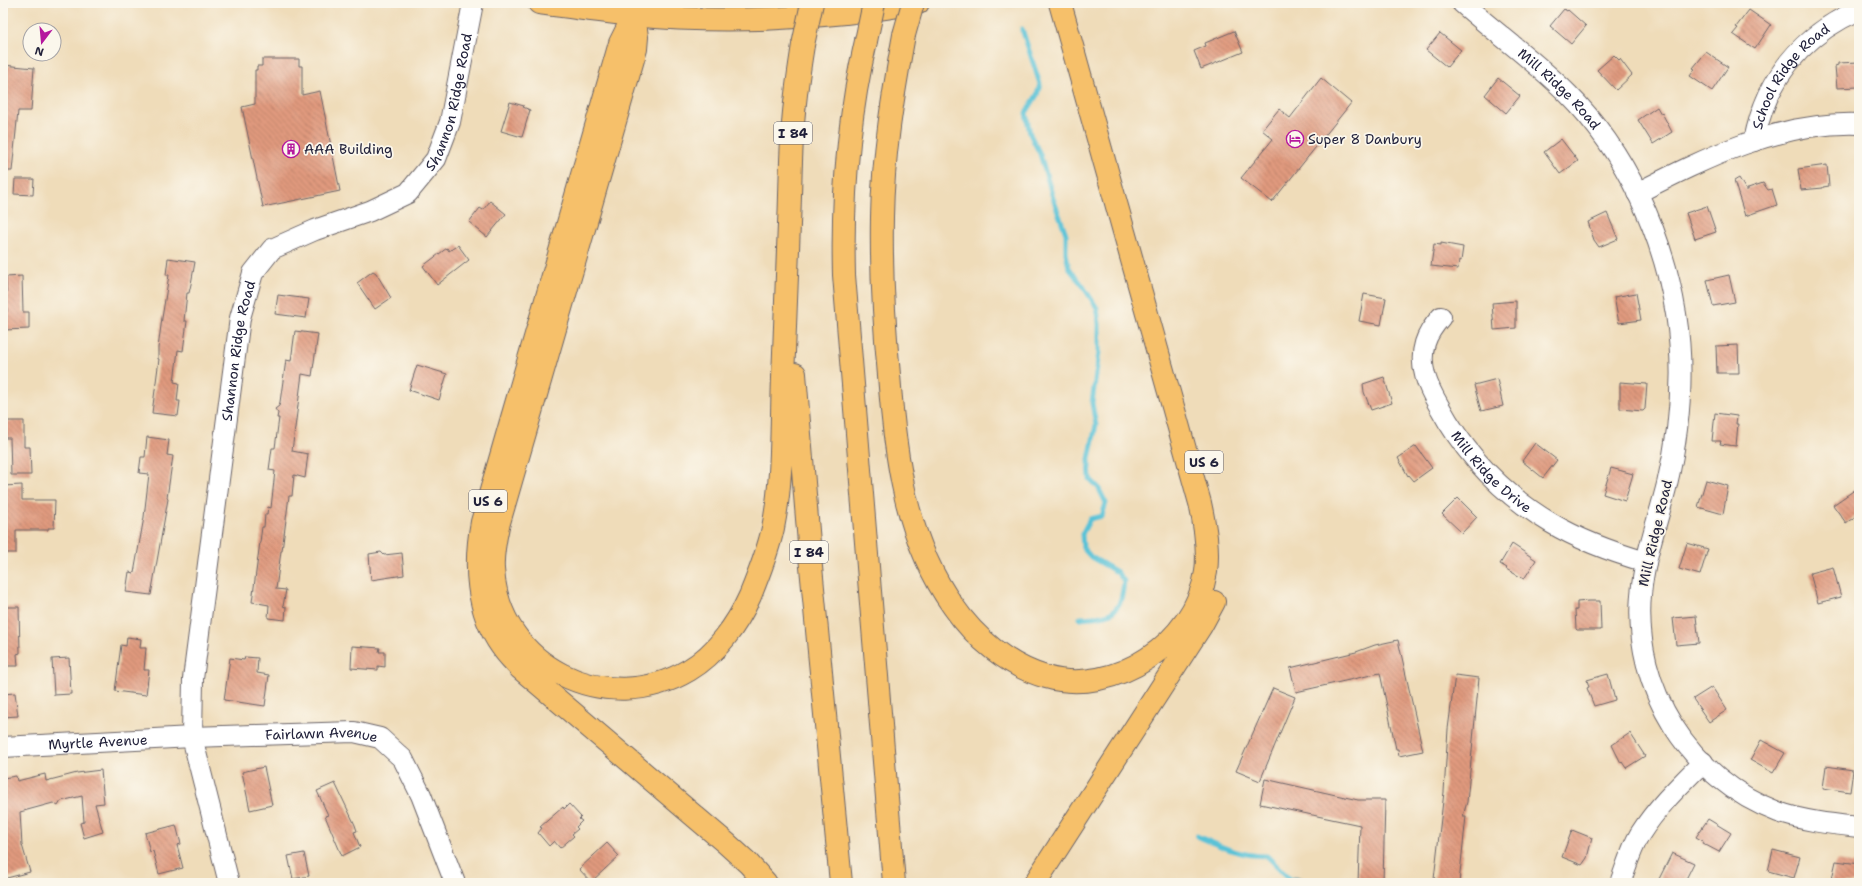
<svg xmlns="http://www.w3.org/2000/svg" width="1862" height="886" font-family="'Shantell Sans',sans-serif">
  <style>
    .water { fill: url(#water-ripples); stroke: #3e7289 }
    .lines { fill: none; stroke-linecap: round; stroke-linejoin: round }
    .stream { stroke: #5ac2d7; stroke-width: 5 }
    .building { fill: url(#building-back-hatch) }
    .minor-casing { stroke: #6a6367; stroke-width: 22 }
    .major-casing { stroke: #6a6367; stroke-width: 24 }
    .highway-casing { stroke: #6a6367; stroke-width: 24 }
    .minor { stroke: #fff; stroke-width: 20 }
    .major { stroke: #f6c06b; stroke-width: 22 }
    .highway { stroke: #f6c06b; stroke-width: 22 }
    .highway-bridge-casing { stroke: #6a6367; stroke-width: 24; stroke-linecap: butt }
    .highway-bridge { stroke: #f6c06b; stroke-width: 22 }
    .labels { text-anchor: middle; stroke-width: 3.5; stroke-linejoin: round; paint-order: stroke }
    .shield { fill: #fbf7ec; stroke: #636270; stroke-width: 1 }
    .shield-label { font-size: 13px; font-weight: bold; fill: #22223b }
    .street-label { font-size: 14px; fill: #22223b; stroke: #fbf7ec }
    .poi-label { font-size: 14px; fill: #22223b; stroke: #fbf7ec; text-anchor: start }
  </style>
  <defs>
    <pattern id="water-ripples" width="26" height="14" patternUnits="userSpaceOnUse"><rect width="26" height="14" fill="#5ac2d7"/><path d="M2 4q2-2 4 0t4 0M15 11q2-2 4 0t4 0" fill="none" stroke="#4ea6b9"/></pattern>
    <pattern id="building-back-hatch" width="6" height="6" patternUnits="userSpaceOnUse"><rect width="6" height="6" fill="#e09a7e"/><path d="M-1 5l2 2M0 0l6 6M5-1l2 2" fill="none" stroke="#b57d68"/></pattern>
  </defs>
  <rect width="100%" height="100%" fill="#fbf7ec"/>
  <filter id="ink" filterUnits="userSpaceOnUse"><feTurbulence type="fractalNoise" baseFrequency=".025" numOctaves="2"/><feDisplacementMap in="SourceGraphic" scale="8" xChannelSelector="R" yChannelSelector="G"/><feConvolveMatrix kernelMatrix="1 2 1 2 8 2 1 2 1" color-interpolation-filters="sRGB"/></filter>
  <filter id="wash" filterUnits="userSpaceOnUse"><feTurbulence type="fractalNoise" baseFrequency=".012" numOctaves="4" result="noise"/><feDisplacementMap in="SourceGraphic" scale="16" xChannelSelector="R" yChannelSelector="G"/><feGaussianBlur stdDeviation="0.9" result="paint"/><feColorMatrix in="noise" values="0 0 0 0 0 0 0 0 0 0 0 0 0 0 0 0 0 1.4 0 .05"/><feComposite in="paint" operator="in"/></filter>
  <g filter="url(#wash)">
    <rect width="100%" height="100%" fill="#efdcb9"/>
    <path class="water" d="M1296 876 1304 879 1306 883H1282Z"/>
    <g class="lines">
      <path class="stream" d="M1022 29 1040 84 1037 95 1026 113 1030 134 1040 154 1053 198 1066 234V253L1069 268 1083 286 1097 308 1099 324V352L1092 403 1096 425 1089 459 1090 479 1098 487 1106 503 1102 516 1090 519 1082 534 1083 548 1091 557 1117 572 1124 581C1121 616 1111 616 1080 618
        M1197 836C1222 847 1239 856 1267 856L1294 883"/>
    </g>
    <g id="blocks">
      <path class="building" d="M1564 9 1567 11 1568 10 1586 26 1571 44 1550 26Z
        M1749 10 1771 25 1755 49 1733 34 1738 28 1736 27Z
        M1234 31 1243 52 1201 69 1194 51 1206 46 1205 43Z
        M1440 33 1461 50 1447 67 1426 50Z
        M1706 52 1728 67 1712 91 1690 76 1695 69 1693 68Z
        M1614 55 1619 60 1620 59 1632 75 1616 90 1597 70Z
        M262 59H299V66H302V95L320 91 340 191 263 207 242 107 255 104V70H257V66H262Z
        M1859 62V87L1837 88 1835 66 1838 65V63Z
        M3 65 34 68 31 111H18L12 171H3Z
        M1321 78 1351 103 1272 202 1241 178 1273 139 1262 130 1279 109 1290 118Z
        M1498 78 1520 96 1506 113 1485 95Z
        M510 102 524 106 523 107 530 110 522 137 501 131Z
        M1657 107 1661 114 1662 113 1672 132 1653 144 1638 120Z
        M1561 139 1578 161 1560 174 1544 152Z
        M1827 165 1829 186 1823 187V188L1801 190 1798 169Z
        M1739 178 1746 190H1748V188L1763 183 1768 190 1772 189 1777 205 1745 216 1734 181Z
        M15 179H34L33 195 14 194Z
        M490 201 506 214 487 237 469 222 480 208 483 210Z
        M1707 206 1716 232 1695 239 1686 213Z
        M1607 213 1618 239 1599 247 1594 240 1588 222Z
        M1441 243 1463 247 1461 261 1459 260 1458 269 1431 266 1434 244 1441 245Z
        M458 245 469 260 437 285 423 266 447 248 449 251Z
        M168 258 195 262 191 284 189 293H187L184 321H187L183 351 178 350 174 382 179 383 177 401H180L178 416 152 413 159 359H158V348L162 318 169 275H166Z
        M373 271 376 273 391 298 375 309 357 283Z
        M1729 275 1735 302 1713 306 1707 280Z
        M22 276 23 312H29V329L3 330V312H7L6 277Z
        M1636 293 1641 320 1619 323 1614 297Z
        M1364 294 1386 298 1381 325 1359 321Z
        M278 295 309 299 306 318 275 314Z
        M1516 301V328L1494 330 1492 303Z
        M295 331 318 334 312 376 302 374 292 451 308 454 305 478 294 475 292 496H289L282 551H281L276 589 286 590 283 606 286 607 285 620 268 618 269 605 252 602 262 527H264L265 514H267L268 507 271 508 275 471 269 470 272 448H275L279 418H277L278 413 275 409 279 406 280 402 286 360 291 361Z
        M1738 345 1739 373H1717L1716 346Z
        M417 365 447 374 439 400 409 390Z
        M1384 377 1392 403 1371 410 1364 392 1363 384Z
        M1497 379 1503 406 1481 411 1474 385Z
        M1620 382 1647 384 1645 409 1643 411 1620 409Z
        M1715 413 1737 416 1736 424H1738L1736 446 1720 444 1721 441H1712Z
        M4 421H24V447H30L31 475H11L10 438H5Z
        M147 437 169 440 167 455 173 456 167 498 168 499 151 595 126 592 129 572 134 573 144 517 149 474 139 473 141 457H145Z
        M1535 443 1557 460 1543 478 1522 461Z
        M1416 446 1432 468 1414 481 1409 475 1408 476 1398 458Z
        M1611 468 1633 474 1625 501 1603 494Z
        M1706 480 1728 486 1723 514 1698 507Z
        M22 485V500H55L54 528H48V530H16V553H3V486Z
        M1859 487V514L1846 523 1833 505Z
        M1458 498 1477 517 1462 533 1442 514Z
        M1687 543 1708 549 1700 575 1679 569Z
        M1512 544 1536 560 1524 579 1506 569 1507 568 1500 564Z
        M381 552 384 555 402 553 404 575 371 580 369 554Z
        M1833 567 1841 597 1818 603 1810 573Z
        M1588 601H1600L1601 630H1577L1576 629 1575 610H1577V602Z
        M3 607H19L20 653 17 654 18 666H3Z
        M1696 616 1699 643 1676 645 1673 618Z
        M127 637 141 639 140 648H146L144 670H149L146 695 115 691 121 645 126 646Z
        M1398 640 1423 751 1399 756 1398 749H1396L1380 673 1296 692 1290 668 1356 652 1375 645Z
        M352 646 380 648 379 652H385V667L378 666V670L351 668Z
        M245 657 258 658 257 673 269 675 265 706 224 700 230 658 244 660Z
        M69 658 71 694 54 695 52 659Z
        M1608 674 1615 700 1594 706 1587 688 1589 687 1587 680Z
        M1455 675 1479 678 1467 802 1463 816H1466L1459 883H1435L1436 879H1434L1444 792 1448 729Z
        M1712 687 1727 710 1709 722 1693 699Z
        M1273 688 1295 697 1260 781 1236 771Z
        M15 693 18 716 3 717V694Z
        M1630 733 1645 756 1626 768 1622 762 1621 763 1612 745Z
        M1761 740 1785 753 1773 773 1750 760Z
        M1826 766 1853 770 1850 792 1823 788Z
        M264 767 272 805 250 810 242 772Z
        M101 770 104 803 95 804 103 832 84 838 80 823 84 822 82 796 61 801 58 806 53 803 20 812 22 845 30 872 3 879V778L16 776 17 781 45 774 46 781 77 773Z
        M1265 779 1358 800H1385L1383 883H1358L1360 825 1260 804Z
        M335 783 355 825 357 831 354 832 360 847 342 856 325 816 328 815 317 791Z
        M569 804 581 817 579 819 582 821 576 827 578 829 572 834 574 836 560 848 554 841 549 846 538 833 542 828 540 827 563 807 564 809Z
        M1708 819 1731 833 1719 852 1702 843 1703 841 1696 837Z
        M176 825 181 844 177 845 183 868 159 874 153 851 150 852 145 833Z
        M1572 830 1592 838 1587 858 1582 865 1562 857Z
        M607 843 619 856 591 882 579 869Z
        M1773 850 1800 857 1794 878 1768 871Z
        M304 853 309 876 293 879 288 856Z
        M1672 853 1694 863 1684 883H1667L1659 879Z
        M1836 861 1859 864V883H1831Z"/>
    </g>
  </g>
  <g filter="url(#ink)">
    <use href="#blocks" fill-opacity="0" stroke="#6a6367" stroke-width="1"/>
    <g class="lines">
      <defs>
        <g id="minor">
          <path id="s1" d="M1462 3C1497 34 1535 61 1568 94 1626 152 1663 234 1676 314 1685 371 1680 429 1667 484 1658 521 1644 557 1641 595 1633 689 1690 779 1778 812 1803 821 1832 824 1859 827"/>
          <path id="s2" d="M1754 141C1766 79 1802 35 1859 10"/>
          <path d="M1637 193C1706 158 1779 121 1859 124"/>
          <path id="s3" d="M1441 317C1434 325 1428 333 1425 343 1418 366 1428 387 1439 406 1466 456 1502 494 1551 523 1581 541 1612 552 1646 562"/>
          <path id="s4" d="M3 747 192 737 354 732 380 738 403 759 421 795 455 883"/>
          <path id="s5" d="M229 883 192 737 193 679 240 318 253 273 272 249 315 230 370 211 408 193 436 159 450 122 473 3"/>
          <path d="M1620 883C1626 867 1631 849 1640 834 1657 807 1680 785 1703 762"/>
        </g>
        <path id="major" d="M539 3C570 7 601 12 632 15 725 24 826 19 918 3"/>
        <path id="highway" d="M634 15 637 37 636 49 498 526C495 540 492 554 493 569 498 667 607 719 689 670 716 654 737 625 750 596 759 574 768 551 773 528 783 479 781 427 783 378 785 327 787 275 789 224 791 183 790 143 795 103 797 84 800 64 803 45
          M634 15 620 43 482 522C474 564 476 611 502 647 507 655 514 661 520 668L726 843 748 863 766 883
          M904 35C893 95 883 155 882 217 881 269 884 322 889 375 895 455 905 539 953 606 975 638 1008 666 1046 677 1115 697 1195 642 1206 572 1209 549 1205 526 1200 503L1060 3
          M866 41C848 118 842 197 844 275L894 883
          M795 374 811 567 841 883
          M1035 883 1201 626 1214 602"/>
      </defs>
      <use href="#minor" class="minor-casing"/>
      <use href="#major" class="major-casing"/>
      <use href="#highway" class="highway-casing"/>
      <use href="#minor" class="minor"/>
      <use href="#major" class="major"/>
      <use href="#highway" class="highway"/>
      <defs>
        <path id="highway-bridge" d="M904 35 913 3
          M866 41 874 3
          M803 45 812 3"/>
      </defs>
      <use href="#highway-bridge" class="highway-bridge-casing"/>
      <use href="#highway-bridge" class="highway-bridge"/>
    </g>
  </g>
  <defs>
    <symbol id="hotel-ring" viewBox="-11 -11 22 22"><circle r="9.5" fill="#fbf7ec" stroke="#b5179e" stroke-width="1.5"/><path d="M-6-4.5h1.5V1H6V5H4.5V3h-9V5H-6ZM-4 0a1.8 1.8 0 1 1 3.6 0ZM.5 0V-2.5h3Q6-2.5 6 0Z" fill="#b5179e"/></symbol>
    <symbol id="building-ring" viewBox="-11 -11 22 22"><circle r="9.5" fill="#fbf7ec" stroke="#b5179e" stroke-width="1.5"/><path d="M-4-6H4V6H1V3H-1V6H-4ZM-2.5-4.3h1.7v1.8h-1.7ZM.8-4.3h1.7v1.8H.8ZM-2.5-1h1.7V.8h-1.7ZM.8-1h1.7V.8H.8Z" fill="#b5179e"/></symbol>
  </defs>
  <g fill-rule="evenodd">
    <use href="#hotel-ring" x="1285" y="129" width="20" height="20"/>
    <use href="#building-ring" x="281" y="139" width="20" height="20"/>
  </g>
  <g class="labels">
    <g class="shield">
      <rect x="774" y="122" width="38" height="22" rx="3"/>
      <rect x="1185" y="451" width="38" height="22" rx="3"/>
      <rect x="469" y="490" width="38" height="22" rx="3"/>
      <rect x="790" y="541" width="38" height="22" rx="3"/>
    </g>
    <g class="shield-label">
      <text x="793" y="138">I 84</text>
      <text x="1204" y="467">US 6</text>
      <text x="488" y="506">US 6</text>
      <text x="809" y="557">I 84</text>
    </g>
    <g class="street-label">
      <text dy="5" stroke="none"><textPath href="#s2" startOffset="76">School Ridge Road</textPath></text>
      <text dy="5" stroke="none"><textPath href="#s1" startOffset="130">Mill Ridge Road</textPath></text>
      <text dy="5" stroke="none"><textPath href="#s5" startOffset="900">Shannon Ridge Road</textPath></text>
      <text dy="5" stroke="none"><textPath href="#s5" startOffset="540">Shannon Ridge Road</textPath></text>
      <text dy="5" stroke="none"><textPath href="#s3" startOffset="182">Mill Ridge Drive</textPath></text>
      <text transform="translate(1655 533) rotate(-77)" y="5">Mill Ridge Road</text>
      <text dy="5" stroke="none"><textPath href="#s4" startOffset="319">Fairlawn Avenue</textPath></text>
      <text dy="5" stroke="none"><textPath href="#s4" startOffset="95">Myrtle Avenue</textPath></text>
    </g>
    <g class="poi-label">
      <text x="1308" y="144">Super 8 Danbury</text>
      <text x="304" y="154">AAA Building</text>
    </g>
  </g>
  <rect width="1862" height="886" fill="none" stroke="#fbf7ec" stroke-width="16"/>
  <g transform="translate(42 42) rotate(196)"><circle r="19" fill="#fbf7ec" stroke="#a4a2a5"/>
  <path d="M0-3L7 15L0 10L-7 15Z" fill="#b5179e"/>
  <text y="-6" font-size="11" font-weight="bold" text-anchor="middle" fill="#22223b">N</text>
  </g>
</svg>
